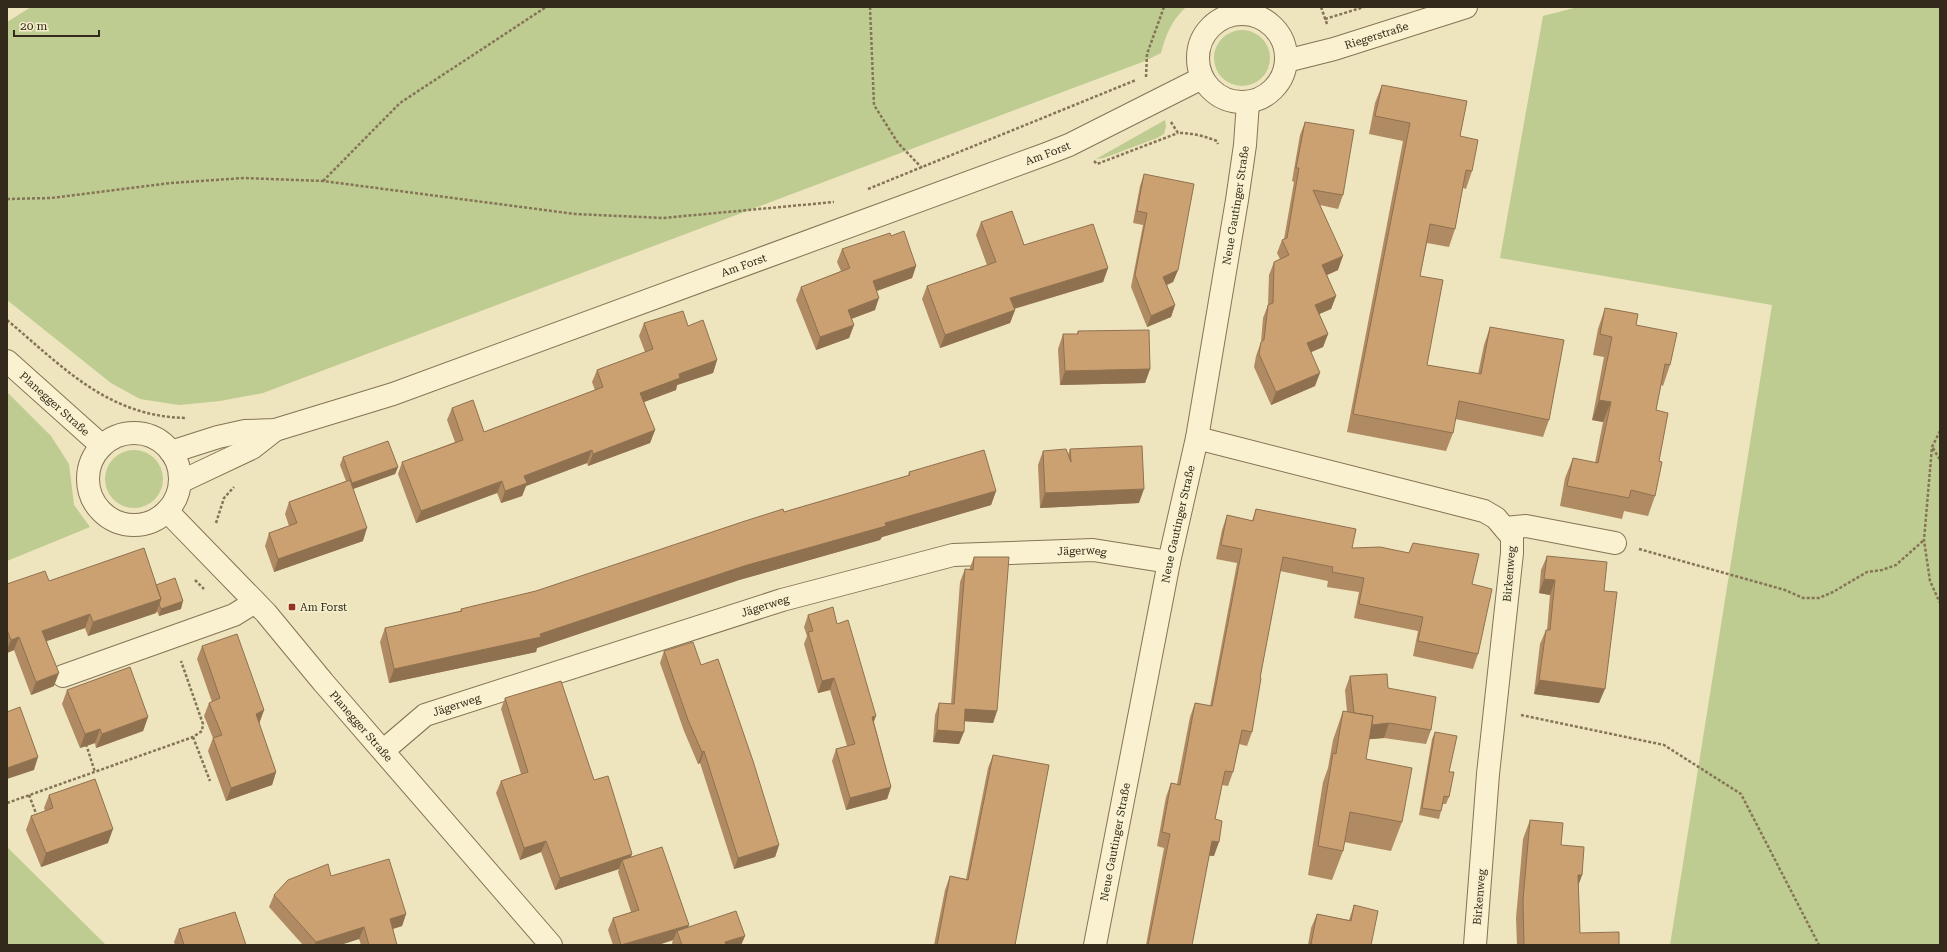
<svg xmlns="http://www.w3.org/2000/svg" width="1947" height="952" font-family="'Roboto Serif',serif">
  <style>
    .green { fill: #becb91 }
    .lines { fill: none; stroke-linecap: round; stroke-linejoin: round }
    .minor-casing { stroke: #857456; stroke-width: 24 }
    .path { stroke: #857456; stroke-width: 2.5; stroke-dasharray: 3 2; stroke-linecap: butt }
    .minor { stroke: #f9f1cf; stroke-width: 22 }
    .wall { fill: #af8a62 }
    .shaded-wall { fill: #8f7150 }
    .building { fill: #cca172; stroke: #8f7150 }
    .poi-dot { fill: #943126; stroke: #f5eecc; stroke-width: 1.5 }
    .labels { text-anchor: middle; stroke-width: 3; stroke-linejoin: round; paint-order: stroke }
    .street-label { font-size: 11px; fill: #342a1b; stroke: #f5eecc }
    .poi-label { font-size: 11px; fill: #342a1b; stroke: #f5eecc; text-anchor: start }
  </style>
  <rect width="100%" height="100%" fill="#eee4bd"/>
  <path class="green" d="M31 7H1186C1172 20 1166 34 1161 53L1145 61 263 393 220 401 179 405 140 399 111 383 7 300V22Z
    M1578 7H1940V945H1670L1772 305 1500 258 1543 16Z
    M1214 58a28 28 0 1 1 56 0a28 28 0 1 1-56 0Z
    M1165 120 1166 126 1164 134 1157 138 1104 158 1096 159Z
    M7 392 51 436 69 464 74 505 90 527 7 561Z
    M105 479a29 29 0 1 1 58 0a29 29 0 1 1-58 0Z
    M7 847 106 945H7Z"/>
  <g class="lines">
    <defs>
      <g id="minor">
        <circle cx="1242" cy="58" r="44"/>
        <path id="s1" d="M1286 61 1334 49 1466 7"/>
        <path id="s2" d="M7 361 102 446"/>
        <circle cx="134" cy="479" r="46"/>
        <path d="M1197 438 1484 511 1496 518 1512 537V553L1488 774 1475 945"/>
        <path id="s3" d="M171 452 218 437 245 431 275 430 393 394 1046 154 1069 145 1202 78"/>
        <path d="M180 482 252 448 275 430"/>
        <path id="s4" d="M167 511 266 613 323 682 551 945"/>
        <path d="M1505 528 1526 526 1615 543"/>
        <path d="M63 676 234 615 255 602"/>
        <path id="s5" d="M384 750 425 715 782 600 953 555 1093 550 1169 562"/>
        <path id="s6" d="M1095 945 1169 562 1197 438 1237 200 1245 145 1248 102"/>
      </g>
    </defs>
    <use href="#minor" class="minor-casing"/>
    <path class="path" d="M870 7 874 105 898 143 922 168
      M1321 7 1327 24
      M1325 19 1364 7
      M1146 77 1147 54 1164 7
      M1171 122 1178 133C1193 133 1204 136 1217 141L1218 144
      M1094 161 1097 164 1178 133
      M323 181 400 103 546 7
      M868 189 1136 80
      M7 199 51 198 171 183 244 178 323 181 575 214 663 218 834 202
      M7 320C63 367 108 417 187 418
      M1940 431 1932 447 1924 540 1930 581 1940 603
      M1933 448 1940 460
      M216 523 224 498 234 487
      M1639 549 1785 590 1803 598H1819L1833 592 1867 572 1882 570 1896 565 1924 540
      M195 580 204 589
      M1521 715 1664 745 1741 794 1819 945
      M193 737 210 781
      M86 744 95 772
      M29 795 37 816
      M7 803 193 737 202 731 203 724 181 661"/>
    <use href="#minor" class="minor"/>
  </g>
  <path class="wall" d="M1382 85 1460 136 1472 171 1466 189 1463 188 1455 229 1449 247 1427 243 1420 276 1427 365 1478 374 1484 345 1490 327 1549 420 1543 437 1455 419 1453 433 1446 451 1347 432 1403 141 1369 134 1375 103Z
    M1305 122 1343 195 1338 209 1320 205 1338 270 1327 275 1336 296 1331 309 1319 314 1328 334 1323 347 1311 352 1315 386 1271 405 1254 367 1256 356 1261 342 1263 318 1268 305 1269 275 1274 262 1280 259 1277 253 1282 240 1284 239 1294 182 1292 181 1300 135Z
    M1144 174 1178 270 1173 282 1167 285 1175 305 1171 317 1147 327 1131 287 1143 225 1133 223 1140 186Z
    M981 222 1024 245 1108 268 1103 282 1014 309 1015 310 1010 323 940 348 922 299 927 286 987 265 976 235Z
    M891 236 916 266 912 278 877 291 875 310 851 319 854 325 849 338 816 350 796 300 801 287 841 271 837 262 842 249Z
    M1605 308 1636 325 1670 365 1663 386 1661 385 1656 410 1659 461 1655 496 1648 516 1624 511 1622 519 1560 506 1565 478 1573 458 1595 463 1603 422 1592 420 1604 357 1593 355 1598 329Z
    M644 323 688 326 717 360 713 373 677 385 676 390 644 402 655 430 650 443 588 466 587 463 526 486 522 496 501 503 497 493 416 523 398 474 402 462 455 442 447 420 452 408 484 432 595 390 592 382 597 370 645 352 639 336Z
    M1078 331 1150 369 1145 383 1060 385 1058 349 1063 334H1077Z
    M1070 449 1139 503 1040 508 1038 465 1043 451 1068 455Z
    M343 457 398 467 395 474 353 489 363 541 274 572 265 546 269 533 289 526 285 514 289 502 346 481 340 465Z
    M909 472 996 491 991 505 882 537 880 540 739 580 537 648 536 652 389 683 380 642 385 628 460 611 461 609 536 591 784 512 908 476Z
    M1256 509 1352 548 1472 584 1478 654 1473 669 1413 656 1418 631 1354 618 1359 592 1327 587 1328 581 1280 571 1260 678 1252 732 1247 746 1239 744 1233 772 1228 786 1222 785 1215 819 1214 856H1209L1192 945H1146L1164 848 1157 846 1166 797 1171 783 1177 784 1190 717 1195 703 1210 706 1237 563 1216 559 1222 530 1227 515 1252 521Z
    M1547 556 1604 591 1599 703 1534 694 1540 644 1546 630H1547L1550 595 1539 593 1541 570Z
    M974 557 997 711 993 723 964 721 959 744 933 742 935 715 939 703 951 704 960 582 965 569 969 570Z
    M49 581 156 585 181 609 159 616 157 611 156 613 88 636 85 628 47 641 54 686 31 695 14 650 7 653V584Z
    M808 615 837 624 874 722 891 787 887 799 846 810 832 761 836 749 847 746 830 690 818 693 804 644 807 636 804 627Z
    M202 646 264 710 259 723 276 772 272 785 226 801 208 751 213 738 204 716 209 703 212 702 197 659Z
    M664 651 701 665 779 845 775 857 734 869 700 763 698 764 684 731 660 663Z
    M1350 676 1388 688 1431 730 1426 744 1384 738 1369 739 1366 759 1402 822 1391 851 1344 842 1343 851 1332 880 1308 875 1323 782 1328 768 1333 740 1343 711 1347 712 1345 690Z
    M67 690 148 717 143 731 96 748 95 743 80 748 62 704Z
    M505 698 594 780 631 857 688 927 745 936 741 945H673L672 943 673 940 658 945H613L608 930 613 918 631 912 618 872 619 869 555 890 541 852 520 860 496 793 501 781 521 774 501 709Z
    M1435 732 1449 772V797L1446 804H1443L1441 811 1439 819 1419 815 1432 739Z
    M993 755 1015 945H934L945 890 950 876 966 879 988 768Z
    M49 795 108 843 41 867 26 830 31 816 45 811 44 808Z
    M1530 820 1561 845 1582 875 1578 886 1580 933 1619 945H1517L1516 918 1523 839Z
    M331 876 406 914 402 926 393 929 397 945H361L359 939 340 945H303L269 907 274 895Z
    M1354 905 1371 945H1308L1311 928 1317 914 1349 920Z
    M179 929 246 945H175L174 942Z"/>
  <path class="shaded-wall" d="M1343 256 1338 270 1318 279 1322 265Z
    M916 266 912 278 868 294 873 281Z
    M1108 268 1103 282 1006 311 1010 298Z
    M1178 270 1173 282 1159 288 1163 277Z
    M1336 296 1331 309 1310 318 1315 305Z
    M879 298 875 310 843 322 848 310Z
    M1175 305 1171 317 1147 327 1151 316Z
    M1015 310 1010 323 940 348 945 335Z
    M854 325 849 338 816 350 820 337Z
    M1328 334 1323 347 1302 356 1307 343Z
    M717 360 713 373 677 385 676 390 636 405 640 393 679 374Z
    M1150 369 1145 383 1060 385 1065 371Z
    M1320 373 1315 386 1271 405 1276 392Z
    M1599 400 1611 402 1603 422 1592 420Z
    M655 430 650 443 588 466 593 454Z
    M592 450 587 463 526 486 522 496 501 503 505 491 524 476Z
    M398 467 395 474 350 490 352 483Z
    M502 481 497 493 416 523 421 511Z
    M1144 489 1139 503 1040 508 1045 493Z
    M996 491 991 505 882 537 880 540 739 580 537 648 536 652 389 683 394 669 540 634 744 566 885 523Z
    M367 528 363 541 274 572 278 559Z
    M1544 579 1555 580 1550 595 1539 593Z
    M161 599 156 613 88 636 93 622Z
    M183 601 181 609 159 616 161 609Z
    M90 614 85 628 38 644 42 631Z
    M19 637 14 650 7 653V650L11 640Z
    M59 673 54 686 31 695 36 682Z
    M834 678 830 690 818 693 822 681Z
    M1539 680 1605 689 1599 703 1534 694Z
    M965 709 997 711 993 723 961 721Z
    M264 710 259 724 256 714Z
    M876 716 872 727V717Z
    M148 717 143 731 96 748 102 734Z
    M1389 723 1384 738 1350 741 1355 727Z
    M100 729 95 743 80 748 85 734Z
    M937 730 964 732 959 744 933 742Z
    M704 751 700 763 698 764 702 752Z
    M38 757 34 770 7 779V768Z
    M276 772 272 785 226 801 231 788Z
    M891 787 887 799 846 810 850 798Z
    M113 829 108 843 41 867 46 853Z
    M546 841 541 852 520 860 524 848Z
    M1212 841 1219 842 1214 856 1207 855Z
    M779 845 775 857 734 869 738 858Z
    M632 854 628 866 622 860 619 869 555 890 560 878Z
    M1578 875H1582L1575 894Z
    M406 914 402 926 385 931 390 919Z
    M689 925 684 937 677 931 673 940 658 945H622Z
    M364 927 359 939 340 945H314L316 942Z
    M745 936 741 945H724L725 942Z"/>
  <path class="building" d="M1382 85 1467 101 1460 136 1478 140 1472 171 1466 170 1455 229 1430 224 1420 276 1443 280 1427 365 1481 374 1490 327 1564 340 1549 420 1459 401 1453 433 1353 414 1410 123 1375 116Z
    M1305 122 1354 130 1343 195 1313 190 1343 256 1322 265 1336 296 1315 305 1328 334 1307 343 1320 373 1276 392 1259 354 1261 342 1264 340 1268 305 1273 303 1274 262 1289 255 1282 240 1287 238 1299 168H1296Z
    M1144 174 1194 184 1178 270 1163 277 1175 305 1151 316 1135 275 1147 213 1137 211Z
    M1012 211 1024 245 1093 224 1108 268 1010 298 1015 310 945 335 927 286 996 262 981 222Z
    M904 231 916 266 873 281 879 298 848 310 854 325 820 337 801 287 850 268 842 249 890 233 891 236Z
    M1605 308 1638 314 1636 325 1677 333 1670 365 1665 364 1656 410 1668 413 1659 461 1662 462 1655 496 1631 490 1629 498 1567 486 1573 458 1598 463 1611 402 1599 400 1612 337 1600 334Z
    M683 311 688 326 703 320 717 360 679 374 680 378 640 393 655 430 593 454 592 450 524 476 527 483 505 491 502 481 421 511 402 462 463 440 452 408 473 400 484 432 603 387 597 370 653 349 644 323Z
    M1149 330 1150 369 1065 371 1063 334H1078V331Z
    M388 441 398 467 352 483 343 457Z
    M1142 446 1144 489 1045 493 1043 451 1066 449 1071 462 1070 449Z
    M984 450 996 491 885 523 886 526 744 566 540 634 541 637 394 669 385 628 462 611 461 609 536 591 742 522 783 509 784 512 910 475 909 472Z
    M350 480 367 528 278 559 269 533 297 523 289 502Z
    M1256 509 1356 529 1352 548 1380 547 1409 553 1413 543 1479 554 1472 584 1492 589 1478 654 1418 641 1423 617 1359 604 1364 578 1332 572 1333 567 1283 557 1260 678H1261L1252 732 1242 730 1233 772 1225 771 1215 819 1222 821 1219 842 1212 841 1192 945H1148L1170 834 1162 832 1171 783 1180 785 1195 703 1212 706 1242 549 1221 545 1227 515 1253 521Z
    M144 548 161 599 93 622 90 614 42 631 59 673 36 682 19 637 11 640 7 630V584L45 571 49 581Z
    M1547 556 1607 562 1604 591 1617 592 1605 689 1539 680 1546 630H1550L1555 580 1544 579Z
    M974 557H1009L997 711 965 709 964 732 937 730 939 703 954 704 965 569 973 570Z
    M175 578 183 601 161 609 159 604 161 599 156 585Z
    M833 607 837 624 848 620 876 716 872 717 891 787 850 798 836 749 855 744 834 678 822 681 808 632 813 631 808 615Z
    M237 634 264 710 256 714 276 772 231 788 213 738 222 735 209 703 220 698 202 646Z
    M693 642 701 665 718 659 753 761 779 845 738 858 704 751 702 752 688 720 664 651Z
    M130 667 148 717 102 734 100 729 85 734 67 690Z
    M1387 674 1388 688 1436 697 1431 730 1389 723 1372 725 1373 716 1354 713 1350 676Z
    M561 681 594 780 608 776 632 854 560 878 546 841 524 848 501 781 528 772 505 698Z
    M20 707 38 757 7 768V712Z
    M1343 711 1373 716 1366 759 1412 768 1402 822 1350 812 1343 851 1318 846 1333 753 1336 754Z
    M1435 732 1457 736 1449 772H1454L1449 797 1444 796 1441 811 1422 808Z
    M993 755 1049 765 1015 945H937L950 876 968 880Z
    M95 779 113 829 46 853 31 816 53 808 49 795Z
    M1530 820 1563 823 1561 845 1584 847 1582 875H1578L1580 933 1619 932V945H1524L1523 900Z
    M662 847 689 925 621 945 613 918 639 910 622 860Z
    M389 859 406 914 390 919 397 945H369L364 927 316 942 274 895 288 880 328 864 331 876Z
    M1354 905 1378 911 1371 945H1316L1311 944 1317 914 1351 921Z
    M736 911 745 936 725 942 726 945H682L677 931Z
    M235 912 246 945H184L179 929Z"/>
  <rect class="poi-dot" x="288" y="603" width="8" height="8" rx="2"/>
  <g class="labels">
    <g class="street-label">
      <text dy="4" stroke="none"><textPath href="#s1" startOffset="94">Riegerstraße</textPath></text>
      <text dy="4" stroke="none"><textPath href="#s3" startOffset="928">Am Forst</textPath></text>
      <text dy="4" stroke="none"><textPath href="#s6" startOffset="753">Neue Gautinger Straße</textPath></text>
      <text dy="4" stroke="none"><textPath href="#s3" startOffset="604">Am Forst</textPath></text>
      <text dy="4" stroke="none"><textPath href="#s2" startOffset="64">Planegger Straße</textPath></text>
      <text dy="4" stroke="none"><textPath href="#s6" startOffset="429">Neue Gautinger Straße</textPath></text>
      <text dy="4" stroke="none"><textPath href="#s5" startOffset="735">Jägerweg</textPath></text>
      <text transform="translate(1509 574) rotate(-85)" y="4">Birkenweg</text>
      <text dy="4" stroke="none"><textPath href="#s5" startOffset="411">Jägerweg</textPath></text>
      <text dy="4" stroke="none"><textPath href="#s5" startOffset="87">Jägerweg</textPath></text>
      <text dy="4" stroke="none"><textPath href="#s4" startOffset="290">Planegger Straße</textPath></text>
      <text dy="4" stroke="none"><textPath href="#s6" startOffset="105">Neue Gautinger Straße</textPath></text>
      <text transform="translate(1479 897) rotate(-85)" y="4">Birkenweg</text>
    </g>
    <g class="poi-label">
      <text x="300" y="611">Am Forst</text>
    </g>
  </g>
  <rect width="1947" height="952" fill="none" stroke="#342a1b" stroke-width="16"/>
  <path d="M14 30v6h85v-6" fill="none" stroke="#342a1b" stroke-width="2"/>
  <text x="20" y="30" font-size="12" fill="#342a1b" stroke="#f5eecc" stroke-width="3" paint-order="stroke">20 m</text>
</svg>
